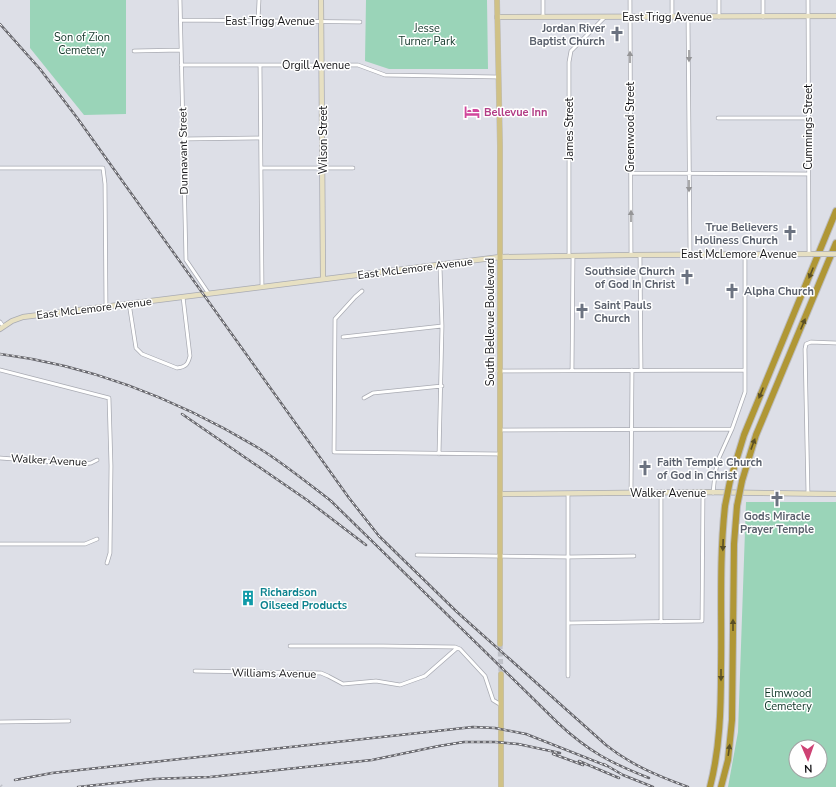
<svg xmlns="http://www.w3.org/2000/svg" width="836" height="787" font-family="'Nunito Sans',sans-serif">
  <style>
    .green { fill: #9ad4b8; fill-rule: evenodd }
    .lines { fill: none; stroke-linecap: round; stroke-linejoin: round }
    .primary-tunnel { stroke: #bfc1c8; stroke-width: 5; stroke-dasharray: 5 2.5; stroke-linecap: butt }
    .street-casing { stroke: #a9abb3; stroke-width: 4.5 }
    .secondary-casing { stroke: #a9abb3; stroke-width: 6 }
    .primary-casing { stroke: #bdbdbe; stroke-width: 6 }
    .highway-casing { stroke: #bdbdbe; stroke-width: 8 }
    .street { stroke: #fff; stroke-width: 3 }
    .secondary { stroke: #e7e0c2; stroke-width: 4.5 }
    .primary { stroke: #d0c186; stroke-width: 5 }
    .highway { stroke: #b09735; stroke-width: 6 }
    .rail-casing { stroke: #68686e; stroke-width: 2.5 }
    .rail { stroke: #fff; stroke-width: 1; stroke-dasharray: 3; stroke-linecap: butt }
    .secondary-bridge-casing { stroke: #a9abb3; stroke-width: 6; stroke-linecap: butt }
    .highway-bridge-casing { stroke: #bdbdbe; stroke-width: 8; stroke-linecap: butt }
    .secondary-bridge { stroke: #e7e0c2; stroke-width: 4.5 }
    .highway-bridge { stroke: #b09735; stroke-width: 6 }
    .oneway { fill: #959597 }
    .oneway2 { fill: #5a4f24 }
    .labels { text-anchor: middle; stroke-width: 3; stroke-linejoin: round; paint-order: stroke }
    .street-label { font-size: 11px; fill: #141417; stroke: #fff }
    .park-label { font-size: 11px; fill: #113527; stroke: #fff }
    .worship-label { font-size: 11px; font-weight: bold; fill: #5b616d; stroke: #fff; text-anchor: end }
    .hotel-label { font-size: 11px; font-weight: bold; fill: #b23c85; stroke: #fff; text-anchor: start }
    .culture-label { font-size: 11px; font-weight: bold; fill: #0d838f; stroke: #fff; text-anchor: start }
  </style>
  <rect width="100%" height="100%" fill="#dddfe7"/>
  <path class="green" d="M30 0H126V114L84 115 30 48Z
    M366 0H487L488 69H389L365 61Z
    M746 502H836V787H728L738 732ZM796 747H820V771H796Z"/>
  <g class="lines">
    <path class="primary-tunnel" d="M500 644 501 674
      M0 786 1 787"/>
    <defs>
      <path id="street" d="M180 0 186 260 209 294
        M630 0 631 255
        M672 0V17
        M808 0 809 254
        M543 17V0
        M688 17 690 254
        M719 17V0
        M763 17V0
        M181 20 360 22
        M258 20 259 0
        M134 51 181 50
        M181 65H358L385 75 498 77
        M260 65 262 287
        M718 118H807
        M183 139 260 138
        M0 168H103L105 184 106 306
        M261 168H353
        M631 173 808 174
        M569 255V62L571 51 605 17
        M640 255 641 370
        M362 291 355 297 335 319 334 452 500 454
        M129 303 136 348 142 354 177 368C186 367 188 364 190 356L183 297
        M0 322 3 326
        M343 337 442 326
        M0 370 109 398 111 466 110 553 107 563
        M572 370 573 256
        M499 371 745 370
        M364 398 373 393 442 386
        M500 430 732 429
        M439 454 442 326 440 266
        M0 458 82 464 91 463 97 460
        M631 493 632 370
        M661 493V622
        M713 493 715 474 718 460 732 429 745 392V254
        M568 494V676
        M808 494 805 349 806 344 811 342 836 343
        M0 544H85L97 539
        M417 555 568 557 634 556
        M568 623 702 621 703 492
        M290 646H383L455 647 460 649 485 676 493 700 501 705
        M195 671 321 673 328 676 343 684 376 681 400 685 425 676 457 648
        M0 722 69 721"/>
      <path id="secondary" d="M321 0 323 279
        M497 17 836 16
        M0 329 12 321 23 317 500 257 631 255 812 254
        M500 494 703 492 836 494"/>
      <path id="primary" d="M497 0 500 146V644
        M501 674V787"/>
      <path id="highway" d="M730 481 744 435 836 211
        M742 481 756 435 836 243
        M710 787C720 748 721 709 721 669 722 615 719 560 725 506
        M721 787 728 760 732 720 734 544 737 506"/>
    </defs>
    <use href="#street" class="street-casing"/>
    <use href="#secondary" class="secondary-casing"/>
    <use href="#primary" class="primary-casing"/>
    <use href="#highway" class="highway-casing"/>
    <use href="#street" class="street"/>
    <use href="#secondary" class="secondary"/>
    <use href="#primary" class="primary"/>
    <use href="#highway" class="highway"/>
    <defs>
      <path id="rail" d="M0 24 40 69 78 119 349 498 379 536 457 612 606 745C631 765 658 776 688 787
        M0 354C94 366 185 403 265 452 288 467 309 484 331 501L558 723C589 752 611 763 649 778
        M182 414 307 500 366 545
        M553 754 583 765
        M579 761 619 778
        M604 764 623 775 653 787
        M15 780 52 773 473 727 495 728 526 734 607 766
        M78 787 153 779 210 777 372 760 439 746 464 742H495L518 744 560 753"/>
    </defs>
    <use href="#rail" class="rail-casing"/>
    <use href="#rail" class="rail"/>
    <defs>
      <path id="secondary-bridge" d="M812 254H836"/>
      <path id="highway-bridge" d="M725 506 730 481
        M737 506 742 481"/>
    </defs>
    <use href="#secondary-bridge" class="secondary-bridge-casing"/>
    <use href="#highway-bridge" class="highway-bridge-casing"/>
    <use href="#secondary-bridge" class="secondary-bridge"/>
    <use href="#highway-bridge" class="highway-bridge"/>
  </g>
  <defs><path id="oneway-solid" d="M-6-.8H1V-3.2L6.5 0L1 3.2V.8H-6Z"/></defs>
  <g class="oneway">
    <use href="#oneway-solid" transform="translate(689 56) rotate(90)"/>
    <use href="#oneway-solid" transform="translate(630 57) rotate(-90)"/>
    <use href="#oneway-solid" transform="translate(689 186) rotate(90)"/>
    <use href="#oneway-solid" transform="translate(631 216) rotate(-90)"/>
  </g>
  <g class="oneway2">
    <use href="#oneway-solid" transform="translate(811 273) rotate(112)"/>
    <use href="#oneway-solid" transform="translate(803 324) rotate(-67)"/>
    <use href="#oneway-solid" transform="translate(761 393) rotate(112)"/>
    <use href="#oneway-solid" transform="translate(753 444) rotate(-70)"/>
    <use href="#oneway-solid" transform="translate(723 545) rotate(92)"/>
    <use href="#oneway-solid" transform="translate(733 625) rotate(-90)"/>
    <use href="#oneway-solid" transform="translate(721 675) rotate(90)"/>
    <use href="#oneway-solid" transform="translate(729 750) rotate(-82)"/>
  </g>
  <defs>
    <symbol id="church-bare" viewBox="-9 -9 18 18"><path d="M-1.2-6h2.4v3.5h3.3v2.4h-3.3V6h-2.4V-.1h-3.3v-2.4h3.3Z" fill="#6b7280" stroke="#fff" stroke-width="2.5" paint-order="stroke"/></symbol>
    <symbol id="hotel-bare" viewBox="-9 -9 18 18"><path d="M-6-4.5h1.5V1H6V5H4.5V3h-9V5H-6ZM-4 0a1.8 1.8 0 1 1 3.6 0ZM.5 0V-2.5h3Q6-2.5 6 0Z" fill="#d1479c" stroke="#fff" stroke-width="2.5" paint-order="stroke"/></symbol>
    <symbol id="building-bare" viewBox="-9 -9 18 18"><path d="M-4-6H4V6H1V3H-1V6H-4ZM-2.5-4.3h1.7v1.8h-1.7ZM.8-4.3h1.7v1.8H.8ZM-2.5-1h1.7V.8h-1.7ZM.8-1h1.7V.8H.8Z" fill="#0f9aa8" stroke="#fff" stroke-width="2.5" paint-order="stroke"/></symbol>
  </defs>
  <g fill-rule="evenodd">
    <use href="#church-bare" x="606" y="23" width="22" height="22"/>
    <use href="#hotel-bare" x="461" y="101" width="22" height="22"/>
    <use href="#church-bare" x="779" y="222" width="22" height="22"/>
    <use href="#church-bare" x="676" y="266" width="22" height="22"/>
    <use href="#church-bare" x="721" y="280" width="22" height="22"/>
    <use href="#church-bare" x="571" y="300" width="22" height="22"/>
    <use href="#church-bare" x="634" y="457" width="22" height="22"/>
    <use href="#church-bare" x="766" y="488" width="22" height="22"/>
    <use href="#building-bare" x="237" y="587" width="22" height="22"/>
  </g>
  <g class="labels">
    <g class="street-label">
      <text x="667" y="21">East Trigg Avenue</text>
      <text x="270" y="25">East Trigg Avenue</text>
      <text x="316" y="69">Orgill Avenue</text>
      <text transform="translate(630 127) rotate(-90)" y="4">Greenwood Street</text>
      <text transform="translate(808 127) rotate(-90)" y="4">Cummings Street</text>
      <text transform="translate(569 129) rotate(-90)" y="4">James Street</text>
      <text transform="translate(323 140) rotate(-90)" y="4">Wilson Street</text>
      <text transform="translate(183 151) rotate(-91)" y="4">Dunnavant Street</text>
      <text x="739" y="258">East McLemore Avenue</text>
      <text transform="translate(415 268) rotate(-7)" y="4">East McLemore Avenue</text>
      <text transform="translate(94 308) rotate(-7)" y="4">East McLemore Avenue</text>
      <text transform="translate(490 322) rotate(-90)" y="4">South Bellevue Boulevard</text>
      <text transform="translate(49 460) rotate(3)" y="4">Walker Avenue</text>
      <text x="668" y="497">Walker Avenue</text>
      <text transform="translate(274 673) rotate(1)" y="4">Williams Avenue</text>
    </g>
    <g class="park-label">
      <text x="427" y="32">Jesse<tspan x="427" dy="13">Turner Park</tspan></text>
      <text x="82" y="41">Son of Zion<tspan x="82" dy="13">Cemetery</tspan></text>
      <text x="788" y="697">Elmwood<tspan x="788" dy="13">Cemetery</tspan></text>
    </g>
    <g class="worship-label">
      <text x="605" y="32">Jordan River<tspan x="605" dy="13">Baptist Church</tspan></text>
      <text x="778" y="231">True Believers<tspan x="778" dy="13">Holiness Church</tspan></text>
      <text x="675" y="275">Southside Church<tspan x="675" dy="13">of God In Christ</tspan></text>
      <text x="744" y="295" text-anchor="start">Alpha Church</text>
      <text x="594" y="309" text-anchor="start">Saint Pauls<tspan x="594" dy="13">Church</tspan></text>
      <text x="657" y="466" text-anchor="start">Faith Temple Church<tspan x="657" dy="13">of God in Christ</tspan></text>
      <text x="777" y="520" text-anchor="middle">Gods Miracle<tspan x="777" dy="13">Prayer Temple</tspan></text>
    </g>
    <g class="hotel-label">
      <text x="484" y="116">Bellevue Inn</text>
    </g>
    <g class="culture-label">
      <text x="260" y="596">Richardson<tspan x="260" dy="13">Oilseed Products</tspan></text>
    </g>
  </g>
  <g transform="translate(808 759) rotate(178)"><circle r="19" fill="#ffffff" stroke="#a1a1a2"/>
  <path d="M0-3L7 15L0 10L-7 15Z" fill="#ce4274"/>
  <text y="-6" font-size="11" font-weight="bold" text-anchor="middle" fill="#141417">N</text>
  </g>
</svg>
